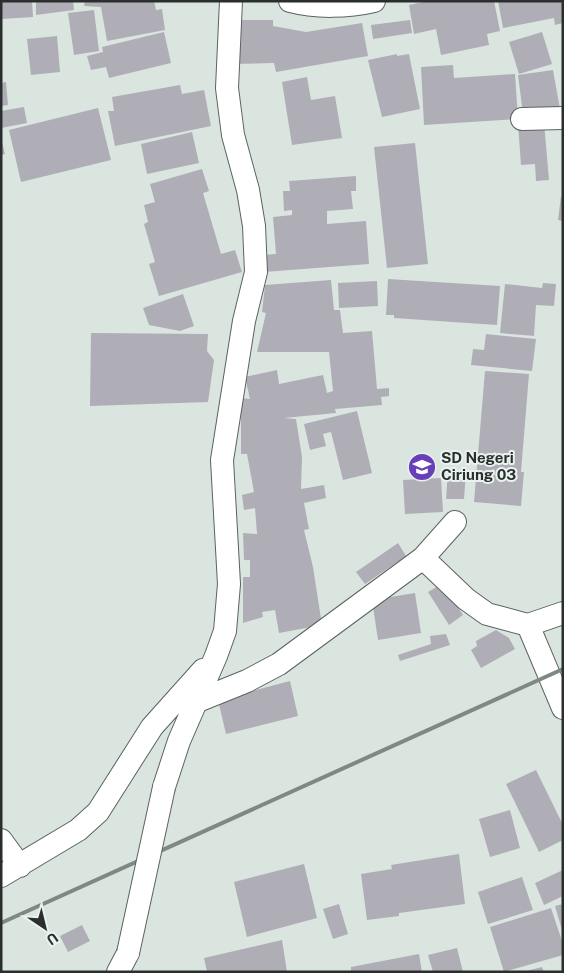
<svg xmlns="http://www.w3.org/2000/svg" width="564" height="973" font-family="'Public Sans',sans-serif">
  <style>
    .building { fill: #afaeb7 }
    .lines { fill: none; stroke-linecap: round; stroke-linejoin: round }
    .street-casing { stroke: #5a6360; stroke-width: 24 }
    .street { stroke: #fff; stroke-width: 22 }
    .rail { stroke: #808884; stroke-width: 4 }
    .street-bridge-casing { stroke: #5a6360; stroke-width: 24; stroke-linecap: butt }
    .street-bridge { stroke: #fff; stroke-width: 22 }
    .labels { text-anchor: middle; stroke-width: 4; stroke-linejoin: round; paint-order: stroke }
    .poi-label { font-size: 15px; font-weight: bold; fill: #2a2e2c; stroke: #e8f2ee; text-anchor: start }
  </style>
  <rect width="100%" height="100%" fill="#dae5e0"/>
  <path class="building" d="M1 1H32L33 17 1 19Z
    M36 1H73L74 10 36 15Z
    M85 1H154L156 10 162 9 165 30 107 41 101 7 84 6Z
    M428 1H494L500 31 487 34 489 45 441 55 436 29 414 34 409 5Z
    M498 1H563V23L555 25 554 18 503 28Z
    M94 10 99 51 74 55 68 13Z
    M237 20H273V26L306 32 362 23 368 56 276 72 274 63 236 64Z
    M410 20 412 33 373 39 371 25Z
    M164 32 171 63 109 78 106 67 91 70 87 56 103 52 102 47Z
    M542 32 552 64 519 74 509 42Z
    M57 36 60 72 31 75 27 39Z
    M397 54V56L409 54 420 109 382 117 368 60Z
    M453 65 454 78 515 74 518 119 424 125 421 67Z
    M553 70 560 109 523 114 518 75Z
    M307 77 311 100 335 96 342 138 292 145 282 82Z
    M6 82 8 105 1 106V83Z
    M180 85 182 94 204 90 211 126 115 146 108 111H114L112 97Z
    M24 107 27 123 1 128V111Z
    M98 108 111 160 21 182 9 130Z
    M544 122 549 180 536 181 535 164 521 165 518 124Z
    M192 132 199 163 147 174 141 144Z
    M1 138 5 154 1 155Z
    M415 143 428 264 387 268 374 147Z
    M202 169 209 191 203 193 221 254 235 250 242 272 159 296 149 264 155 262 144 224 148 222 144 205 155 202 150 184Z
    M356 176V191H351L353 209 327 211V224L366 221 369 264 264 272 263 255 276 254 273 217 292 215V210L284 211 283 191H290L289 181Z
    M561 196 563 197V221L558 220Z
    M388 279 500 286 497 325 394 318V315H386Z
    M331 280 334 310H340L343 333 372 331 377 389 389 388V396L381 397 382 405 335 409 336 413 284 418 296 419 302 457 301 489 324 485 326 498 304 503 309 529 304 530 313 567 322 625 279 633 275 610 262 612 263 617 243 623V577H250V560H244L243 533 257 534 255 508 244 510 242 495 254 492 247 454H241V398L250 399 245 377 277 370 279 384 323 375 327 393 333 391 329 352H257L266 313 262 312 265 285Z
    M377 281 378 306 339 308 338 283Z
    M543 283 556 284 554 306 536 305 534 336 500 333 505 284 542 288Z
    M183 294 194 326 180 331 149 325 143 308Z
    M91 333 208 334 207 351 214 360 208 402 90 406Z
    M486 334 536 339 532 371 471 365 473 349 484 350Z
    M485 371 529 374 521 472H524L521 506 474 502Z
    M357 411 372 473 343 480 331 432 323 434 326 446 310 450 304 424Z
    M448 471 466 472 464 499H446Z
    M441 478 443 512 405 514 403 480Z
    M398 543 406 556 365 584 356 572Z
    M443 583 463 615 449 625 428 592Z
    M415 593 421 633 378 640 372 600Z
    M496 630 509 638 515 649 481 668 471 650 477 646 476 641Z
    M446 634 450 645 400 661 398 655 431 644 430 636Z
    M290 681 298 716 226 734 218 700Z
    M536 770 563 825V840L539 852 506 784Z
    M510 810 520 848 490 857 479 819Z
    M459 854 465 904 399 913V916L367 920 361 874 392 869 391 865Z
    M304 864 317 918 247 937 234 882Z
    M563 870V896L544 905 535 883Z
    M522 877 533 910 488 924 478 892Z
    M339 904 348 934 333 939 323 909Z
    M563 904V930H562L555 906Z
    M551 908 563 944V955L504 972 490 927Z
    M82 925 90 941 68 952 60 936Z
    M282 940 287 972H207L204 958Z
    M457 948 463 972H433L428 955Z
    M419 954 422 972H351V967Z
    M542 967 544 972H526V971Z"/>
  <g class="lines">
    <defs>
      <path id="street" d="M290 1C316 8 348 7 374 1
        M522 119 563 118
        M423 558 466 599 487 614 528 625 563 613
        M528 625 563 708
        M195 702 247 681 279 664 423 558 455 522
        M164 787 179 741 216 656 225 631 229 584 222 460 244 321 256 272 254 226 248 190 233 135 227 88 231 1
        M1 840 20 866
        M1 876 78 830 98 812 152 727 203 670
        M118 972 128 953"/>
    </defs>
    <use href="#street" class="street-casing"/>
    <use href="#street" class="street"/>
    <path class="rail" d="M1 923 563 669"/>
    <defs>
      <path id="street-bridge" d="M128 953 164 787"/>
    </defs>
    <use href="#street-bridge" class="street-bridge-casing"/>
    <use href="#street-bridge" class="street-bridge"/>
  </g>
  <defs>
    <symbol id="school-disc" viewBox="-11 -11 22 22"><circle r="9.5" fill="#673fb8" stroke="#e8f2ee"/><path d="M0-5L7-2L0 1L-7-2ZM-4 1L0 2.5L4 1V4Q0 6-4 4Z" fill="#fff"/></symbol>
  </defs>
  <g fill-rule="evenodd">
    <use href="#school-disc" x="406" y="451" width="32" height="32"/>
  </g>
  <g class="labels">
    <g class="poi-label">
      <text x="441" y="463">SD Negeri<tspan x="441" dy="17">Ciriung 03</tspan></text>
    </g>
  </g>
  <rect width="564" height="973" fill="none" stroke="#2a2e2c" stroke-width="5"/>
  <g transform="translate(45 928) rotate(145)" stroke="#e8f2ee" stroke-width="4" paint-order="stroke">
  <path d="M0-4L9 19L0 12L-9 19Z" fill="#2a2e2c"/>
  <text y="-8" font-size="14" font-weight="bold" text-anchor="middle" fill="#2a2e2c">U</text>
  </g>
</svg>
